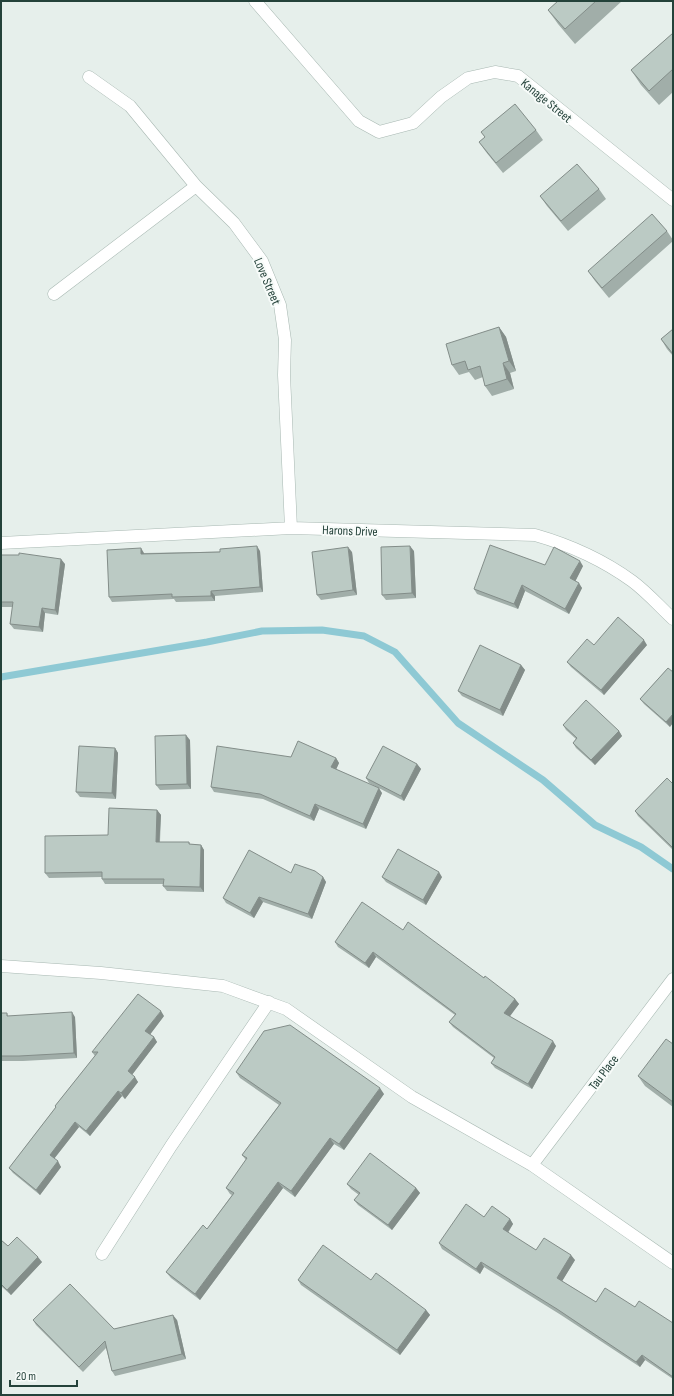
<svg xmlns="http://www.w3.org/2000/svg" width="674" height="1396" font-family="'Sofia Sans Condensed',sans-serif">
  <style>
    .lines { fill: none; stroke-linecap: round; stroke-linejoin: round }
    .stream { stroke: #8ec9d4; stroke-width: 7 }
    .minor-casing { stroke: #a8b8b2; stroke-width: 13 }
    .minor { stroke: #fff; stroke-width: 12 }
    .wall { fill: #a1aea9 }
    .shaded-wall { fill: #838d89 }
    .building { fill: #bbcac4; stroke: #838d89 }
    .labels { text-anchor: middle; stroke-width: 4; stroke-linejoin: round; paint-order: stroke }
    .street-label { font-size: 13px; fill: #24423a; stroke: #f7fbf9 }
  </style>
  <rect width="100%" height="100%" fill="#e6efeb"/>
  <g class="lines">
    <path class="stream" d="M1 677 207 642 262 631 322 630 364 636 395 652 458 723 543 780 595 825 641 847 673 869"/>
    <defs>
      <path id="minor" d="M255 1 359 121 379 132 413 123 441 97 468 78 495 72 518 76 673 200
        M89 77 130 106 196 186 234 223 262 261 280 305 285 340 284 375 291 528
        M54 294 196 186
        M1 543 291 528 535 535C570 545 603 560 632 581 647 592 660 607 673 619
        M1 966 101 973 223 986 286 1009 412 1097 532 1165 673 1263
        M532 1165 673 979
        M102 1254 171 1146 269 1002"/>
    </defs>
    <use href="#minor" class="minor-casing"/>
    <use href="#minor" class="minor"/>
  </g>
  <path class="wall" d="M558 1H622L575 44 558 24 548 10Z
    M673 33V92L659 105 641 85 631 70Z
    M536 130 543 140 503 173 486 152 479 142 485 137 481 132Z
    M599 189 606 199 568 231 547 206 540 196Z
    M667 231 673 240V241L609 298 595 281 588 271Z
    M499 327 506 337 516 371 510 373 514 389 492 396 485 386 483 377 475 380 469 372 459 375 452 365Z
    M673 329V356L667 349 661 339Z
    M260 551 263 592 215 596V601L176 602 174 599 112 602 109 597 144 553Z
    M414 551 416 598 386 600 382 595Z
    M352 552 357 595 321 600 317 595Z
    M1 555 65 564 58 615 45 613 43 632 14 629 10 624 13 607H1Z
    M545 565 583 566 575 581 582 588 569 614 525 591 518 609 477 594 474 589Z
    M594 645H647L604 695 571 667 567 662Z
    M521 665 525 670 503 716 462 696 458 691Z
    M668 668 670 727 644 704 640 699Z
    M563 725 619 731 622 736 595 765 576 748 573 743 576 739 566 730Z
    M190 740 191 789 160 790 156 785Z
    M115 748 118 753 116 799 80 797 76 792Z
    M291 757 336 758 339 763 336 769 382 793 366 829 319 809 314 821 263 799 214 792 211 787Z
    M417 764 421 769 404 801 369 783 366 778Z
    M673 784V850L638 816 635 811Z
    M157 810 161 815 160 842H189L190 844 201 845 204 850V892L167 891 163 886V884H105L102 879V877L49 878 45 873 108 835Z
    M291 873 323 877 326 882 312 919 263 902 254 918 226 903 223 898Z
    M382 877H442L426 905 386 882Z
    M403 930 484 978 515 999 519 1004 509 1016 556 1046 532 1089 495 1068 491 1063 494 1058 453 1027 449 1022 455 1015 376 957 369 968 338 947 335 942Z
    M1 1013H7L8 1016 75 1017 77 1058 23 1061H1Z
    M164 1016 150 1034 154 1037 157 1042 132 1075 138 1082 125 1099 122 1096 90 1136 79 1127 54 1159 61 1167 40 1195 13 1173 9 1168 56 1107 55 1106 95 1056 92 1052Z
    M673 1044V1107L645 1086 638 1076Z
    M236 1072 384 1094 344 1150 334 1144 295 1197 283 1188 200 1300 171 1278 166 1272 207 1229 232 1195 230 1194 226 1188 246 1160 242 1155 279 1105 240 1078Z
    M347 1184 416 1188 420 1193 392 1230 358 1205 354 1200 359 1195 351 1189Z
    M484 1217 510 1219 513 1224 508 1233 536 1250 575 1260 562 1281 596 1302 635 1307 673 1323V1379L645 1360 640 1367 561 1315 484 1267 480 1274 442 1249 439 1243Z
    M1 1240 8 1246 42 1262 11 1295 1 1286Z
    M298 1280 426 1310 430 1315 400 1355 301 1285Z
    M33 1320 114 1329 177 1320 186 1359 115 1376 112 1371 106 1348 83 1372 36 1325Z"/>
  <path class="shaded-wall" d="M499 327 506 337 516 371 509 361Z
    M503 363 510 373 514 389 507 379Z
    M257 546 260 551 263 592 260 587Z
    M410 546 414 551 416 598 412 593Z
    M348 547 352 552 357 595 353 590Z
    M141 548 144 553V559L141 554Z
    M61 559 65 564 58 615 55 610Z
    M580 561 583 566 574 584 570 578Z
    M579 583 582 588 569 614 565 609Z
    M522 585 525 591 518 609 514 604Z
    M211 591 215 596V601L211 596Z
    M42 608 45 613 43 632 39 627Z
    M644 640 647 645 604 695 601 690Z
    M521 665 525 670 503 716 500 710Z
    M673 714V723L670 727 666 722Z
    M619 731 622 736 595 765 591 760Z
    M186 735 190 740 191 789 187 784Z
    M115 748 118 753 116 799 112 793Z
    M336 758 339 763 335 772 331 767Z
    M417 764 421 769 404 801 401 796Z
    M379 788 382 793 366 829 363 824Z
    M315 804 319 809 314 821 310 816Z
    M157 810 161 815 159 847 156 842Z
    M201 845 204 850V892L200 887Z
    M439 872 442 877 426 905 423 900Z
    M323 877 326 882 312 919 308 914Z
    M259 897 263 902 254 918 250 913Z
    M373 952 376 957 369 968 365 963Z
    M515 999 519 1004 508 1019 504 1013Z
    M161 1011 164 1016 149 1036 145 1031Z
    M72 1012 75 1017 77 1058 74 1053Z
    M154 1037 157 1042 131 1076 128 1071Z
    M553 1041 556 1046 532 1089 528 1084Z
    M135 1077 138 1082 125 1099 121 1093Z
    M380 1088 384 1094 344 1150 339 1144Z
    M118 1091 122 1096 90 1136 86 1131Z
    M75 1122 79 1127 53 1160 50 1155Z
    M330 1138 334 1144 295 1197 291 1191Z
    M58 1161 61 1167 40 1195 36 1190Z
    M278 1182 283 1188 200 1300 195 1294Z
    M416 1188 420 1193 392 1230 388 1225Z
    M510 1219 513 1224 506 1235 503 1229Z
    M571 1255 575 1260 561 1283 557 1278Z
    M38 1257 42 1262 11 1295 7 1290Z
    M481 1262 484 1267 480 1274 476 1269Z
    M426 1310 430 1315 400 1355 397 1350Z
    M173 1315 177 1320 186 1359 182 1354Z
    M642 1355 645 1360 640 1367 636 1362Z"/>
  <path class="building" d="M558 1H596L565 29 548 10Z
    M673 33V69L649 91 631 70Z
    M515 104 536 130 496 163 479 142 485 137 481 132Z
    M577 164 599 189 561 221 540 196Z
    M652 214 667 231 602 288 588 271Z
    M499 327 509 361 503 363 507 379 485 386 480 366 468 370 465 361 452 365 446 344Z
    M673 329V354L661 339Z
    M490 545 545 565 554 547 580 561 570 578 579 583 565 609 522 585 514 604 474 589Z
    M257 546 260 587 211 591V596L172 597V594L109 597 107 550 141 548V554L220 552V549Z
    M410 546 412 593 382 595 381 547Z
    M348 547 353 590 317 595 312 552Z
    M19 553 61 559 55 610 42 608 39 627 10 624 13 602H1V555H19Z
    M618 617 644 640 601 690 567 662 587 639 594 645Z
    M480 645 521 665 500 710 458 691Z
    M668 668 673 672V714L666 722 640 699Z
    M586 700 619 731 591 760 573 743 577 738 563 725Z
    M186 735 187 784 156 785 155 736Z
    M298 741 336 758 331 767 379 788 363 824 315 804 310 816 260 794 211 787 217 746 291 757Z
    M79 746 115 748 112 793 76 792Z
    M383 746 417 764 401 796 366 778Z
    M667 778 673 784V848L635 811Z
    M109 808 157 810 156 842H189V844L201 845 200 887 163 886 164 879H102V872L45 873V836L108 835Z
    M398 849 439 872 423 900 382 877Z
    M249 850 291 873 295 864 315 871 323 877 308 914 259 897 250 913 223 898Z
    M362 902 403 930 408 922 484 978 485 976 515 999 504 1013 553 1041 528 1084 491 1063 495 1057 449 1022 456 1014 373 952 365 963 335 942Z
    M138 994 161 1011 145 1031 154 1037 128 1071 135 1077 121 1093 118 1091 86 1131 75 1122 50 1155 58 1161 36 1190 9 1168 56 1107 55 1106 98 1052H92Z
    M72 1012 74 1053 19 1056H1V1013H7V1016Z
    M290 1025 380 1088 339 1144 330 1138 291 1191 278 1182 195 1294 166 1272 203 1225 207 1229 234 1193 226 1188 247 1158 242 1155 281 1103 236 1072 264 1031Z
    M666 1039 673 1044V1102L638 1076Z
    M370 1153 416 1188 388 1225 354 1200 360 1193 347 1184Z
    M466 1204 484 1217 492 1206 510 1219 503 1229 536 1250 544 1238 571 1255 557 1278 596 1302 605 1288 635 1307 639 1301 673 1323V1377L642 1355 636 1362 557 1309 481 1262 476 1269 439 1243Z
    M17 1237 38 1257 7 1290 1 1284V1240L8 1246Z
    M323 1245 371 1280 376 1273 426 1310 397 1350 298 1280Z
    M70 1284 114 1329 173 1315 182 1354 112 1371 105 1341 79 1367 33 1320Z"/>
  <g class="labels">
    <g class="street-label">
      <text transform="translate(547 100) rotate(39)" y="5">Kanage Street</text>
      <text transform="translate(268 281) rotate(67)" y="5">Love Street</text>
      <text transform="translate(350 530) rotate(2)" y="5">Harons Drive</text>
      <text transform="translate(603 1072) rotate(-53)" y="5">Tau Place</text>
    </g>
  </g>
  <rect width="674" height="1396" fill="none" stroke="#24423a" stroke-width="4"/>
  <path d="M10 1380v6h67v-6" fill="none" stroke="#24423a" stroke-width="2"/>
  <text x="16" y="1380" font-size="12" fill="#24423a" stroke="#f7fbf9" stroke-width="3" paint-order="stroke">20 m</text>
</svg>
